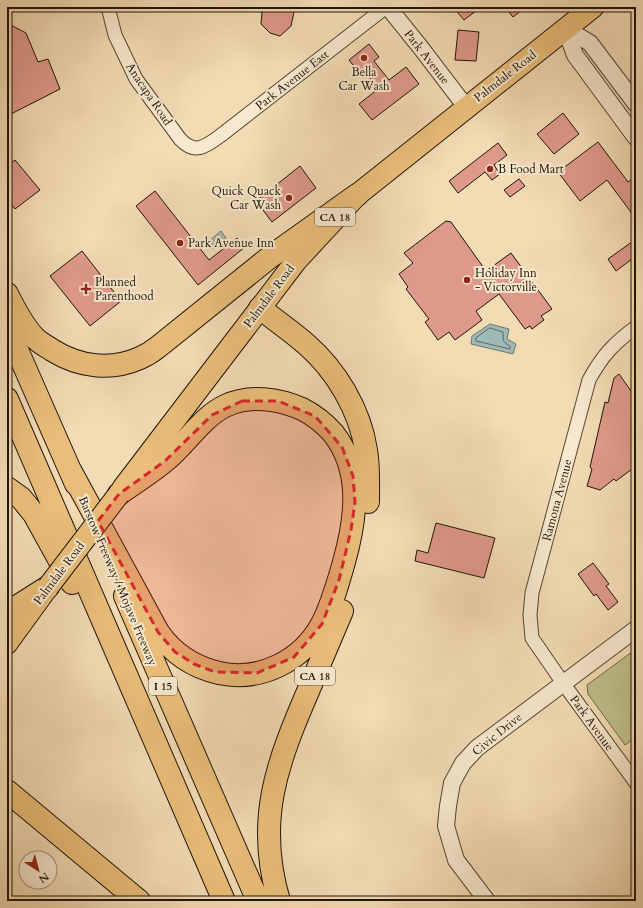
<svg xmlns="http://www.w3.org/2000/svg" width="643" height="908" font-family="Cardo,serif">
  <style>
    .green { fill: #bebf8a; stroke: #6e6a49 }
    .water { fill: #9fb9b7; stroke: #6c7771 }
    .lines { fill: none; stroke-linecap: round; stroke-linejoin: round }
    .shore { stroke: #5f6660; stroke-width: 1 }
    .building { fill: #de998a; stroke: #1f1408 }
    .minor-casing { stroke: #544633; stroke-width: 15 }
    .tertiary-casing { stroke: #544633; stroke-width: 18 }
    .primary-casing { stroke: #1f1408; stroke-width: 22 }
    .trunk-casing { stroke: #1f1408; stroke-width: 23 }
    .motorway-casing { stroke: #1f1408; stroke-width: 24 }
    .minor { stroke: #f7e8ce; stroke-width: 13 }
    .tertiary { stroke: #f7e8ce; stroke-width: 16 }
    .primary { stroke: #eabe7a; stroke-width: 20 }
    .trunk { stroke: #eabe7a; stroke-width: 21 }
    .motorway { stroke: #eabe7a; stroke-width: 22 }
    .trunk-bridge-casing { stroke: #1f1408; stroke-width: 23; stroke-linecap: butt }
    .trunk-bridge { stroke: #eabe7a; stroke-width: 21 }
    .marked { fill: #d62828; fill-opacity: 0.2; stroke: #d62828; stroke-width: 3; stroke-dasharray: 8 5; stroke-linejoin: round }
    .poi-dot { fill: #8f2418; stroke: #f7e8ce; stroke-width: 1.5 }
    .labels { text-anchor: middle; stroke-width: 4; stroke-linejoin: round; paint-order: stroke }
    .shield { fill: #f7e8ce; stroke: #605443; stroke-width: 1 }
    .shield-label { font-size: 11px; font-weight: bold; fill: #1f1408 }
    .street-label { font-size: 12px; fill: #1f1408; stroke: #f7e8ce }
    .poi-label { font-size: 12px; fill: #1f1408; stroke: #f7e8ce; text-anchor: start }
  </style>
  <rect width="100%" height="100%" fill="#f3dbb4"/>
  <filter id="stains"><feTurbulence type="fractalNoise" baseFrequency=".005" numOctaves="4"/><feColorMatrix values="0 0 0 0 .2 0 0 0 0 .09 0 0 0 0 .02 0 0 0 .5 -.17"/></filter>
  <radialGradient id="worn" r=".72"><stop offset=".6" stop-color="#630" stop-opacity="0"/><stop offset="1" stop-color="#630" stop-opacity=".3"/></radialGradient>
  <path class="green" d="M636 649V737L625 745 588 694 587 685Z"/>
  <path class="water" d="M221 231 226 238 212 249 207 243Z
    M490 324 509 329 507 339 516 344 513 354 471 344 472 336Z"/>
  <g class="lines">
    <path class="shore" d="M490 328 503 332C504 340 501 341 510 346V349L476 341V338Z"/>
  </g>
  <path class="building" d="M258 7H295L291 26 280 36 270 33 261 24 262 13Z
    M453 7H481L464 20Z
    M505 7H526L513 17Z
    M7 23 26 33 38 62 48 59 60 89 7 116Z
    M458 30 479 32 476 61 455 60Z
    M369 44 379 57 374 61 389 80 406 67 419 84 372 120 359 104 378 89 363 69 361 70 360 68 357 70 349 60Z
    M563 113 579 134 554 154 537 134Z
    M598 142 628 182 636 176V219L607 180 580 201 558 172Z
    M498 143 507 155 494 165 500 174 492 180 485 172 458 193 449 181Z
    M15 160 40 190 15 209 7 199V166Z
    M300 166 316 188 272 222 256 201Z
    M519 179 525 186 510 197 504 190Z
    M155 191 209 260 237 238 245 247 198 285 136 206Z
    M446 221 451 222 486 271 511 253 552 309 541 316 544 320 532 329 530 326 525 329 499 294 476 311 482 320 455 340 449 332 438 340 425 322 429 319 406 289 408 287 399 274 413 263 404 253Z
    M636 239V256L616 271 608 259Z
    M82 251 121 301 90 326 50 276Z
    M619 374 636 398V466L616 481 614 479 600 490 587 486 592 469 590 467 605 402 608 403 614 378Z
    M436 523 495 538 484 578 415 561 417 550 428 553Z
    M593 563 609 584 606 586 618 602 608 610 596 594 594 596 578 574Z"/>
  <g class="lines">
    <defs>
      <path id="minor" d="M108 7 115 35 136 79 180 139C195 155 205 147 220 136L386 7
        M636 327C614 343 602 356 589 380L532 593 530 615 532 638 563 683 636 783"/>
      <path id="tertiary" d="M388 7 421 48 466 107
        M565 28 575 55 636 138
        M565 28 590 43 636 104
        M487 901 456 860 446 826 448 806 452 783 463 763 477 748 636 629"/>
      <path id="primary" d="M7 644 47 589"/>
      <path id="trunk" d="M123 488 296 261 357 195 593 7"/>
      <path id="motorway" d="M7 294C14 308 22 324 33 336 38 342 46 346 52 350 79 367 111 371 140 358 147 355 153 351 158 347L270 257 357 195
        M260 308C275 320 291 331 306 344 336 370 360 410 366 450 369 467 368 485 368 502
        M7 327 76 484
        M7 399 224 901
        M70 470 158 632C173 654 193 667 219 673 260 682 302 661 322 624 332 605 338 583 344 562 356 519 363 471 333 433 324 423 314 415 302 409 279 399 250 394 225 406 202 417 185 445 165 461 151 473 134 483 119 494
        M7 488 21 498 34 514 72 583
        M125 596 258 901
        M7 613 48 587
        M7 791 139 901
        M279 901C255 820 277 763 309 689 320 663 331 637 342 611"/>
    </defs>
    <use href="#minor" class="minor-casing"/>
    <use href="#tertiary" class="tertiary-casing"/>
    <use href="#primary" class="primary-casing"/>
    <use href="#trunk" class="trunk-casing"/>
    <use href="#motorway" class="motorway-casing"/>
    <use href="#minor" class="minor"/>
    <use href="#tertiary" class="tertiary"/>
    <use href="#primary" class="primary"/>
    <use href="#trunk" class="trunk"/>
    <use href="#motorway" class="motorway"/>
    <defs>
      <path id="trunk-bridge" d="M48 587 119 494"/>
    </defs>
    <use href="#trunk-bridge" class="trunk-bridge-casing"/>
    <use href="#trunk-bridge" class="trunk-bridge"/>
  </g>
  <path class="marked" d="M242 401H278L315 416 342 447 353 476 355 502 351 530 339 580 322 624 294 657 257 673 215 672 194 664 175 652 158 632 98 521 119 494 165 461 212 415Z"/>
  <g class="poi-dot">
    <circle cx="364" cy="58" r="4"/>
    <circle cx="490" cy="169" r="4"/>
    <circle cx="289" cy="198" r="4"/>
    <circle cx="180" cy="243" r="4"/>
    <circle cx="467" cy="280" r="4"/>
    <path d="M84 283h4v4h4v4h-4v4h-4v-4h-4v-4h4z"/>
  </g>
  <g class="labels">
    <g class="shield">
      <rect x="315" y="208" width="40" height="18" rx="3"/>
      <rect x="295" y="667" width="40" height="18" rx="3"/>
      <rect x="149" y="677" width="28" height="18" rx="3"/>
    </g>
    <g class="shield-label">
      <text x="335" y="221">CA 18</text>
      <text x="315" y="680">CA 18</text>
      <text x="163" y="690">I 15</text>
    </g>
    <g class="street-label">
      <text transform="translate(427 57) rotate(52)" y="4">Park Avenue</text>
      <text transform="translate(505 76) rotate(-38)" y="4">Palmdale Road</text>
      <text transform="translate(292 80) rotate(-38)" y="4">Park Avenue East</text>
      <text transform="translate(149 94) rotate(56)" y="4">Anacapa Road</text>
      <text transform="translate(269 296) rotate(-53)" y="4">Palmdale Road</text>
      <text transform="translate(557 500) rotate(-75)" y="4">Ramona Avenue</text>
      <text transform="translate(59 573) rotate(-53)" y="4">Palmdale Road</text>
      <text transform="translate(118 581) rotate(67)" y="4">Barstow Freeway / Mojave Freeway</text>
      <text transform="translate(592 723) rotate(54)" y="4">Park Avenue</text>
      <text transform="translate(497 734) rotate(-39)" y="4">Civic Drive</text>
    </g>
    <g class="poi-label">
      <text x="364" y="76" text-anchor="middle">Bella<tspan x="364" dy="14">Car Wash</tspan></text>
      <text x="498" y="173">B Food Mart</text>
      <text x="281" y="195" text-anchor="end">Quick Quack<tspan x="281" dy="14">Car Wash</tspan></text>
      <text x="188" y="247">Park Avenue Inn</text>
      <text x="475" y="277">Holiday Inn<tspan x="475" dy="14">- Victorville</tspan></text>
      <text x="95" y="286">Planned<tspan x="95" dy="14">Parenthood</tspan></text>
    </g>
  </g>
  <rect width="643" height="908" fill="none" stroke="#f3dbb4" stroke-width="24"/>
  <rect x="8" y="8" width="627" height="892" fill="none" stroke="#1f1408" stroke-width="2"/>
  <rect x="12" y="12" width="619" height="884" fill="none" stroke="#1f1408"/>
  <g transform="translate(38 870) rotate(144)"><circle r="19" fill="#f7e8ce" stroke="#a1937f"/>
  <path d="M0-3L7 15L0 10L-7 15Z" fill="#8f2418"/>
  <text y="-6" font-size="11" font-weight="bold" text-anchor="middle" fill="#1f1408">N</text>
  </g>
  <rect width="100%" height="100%" filter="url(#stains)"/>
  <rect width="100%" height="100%" fill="url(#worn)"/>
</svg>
